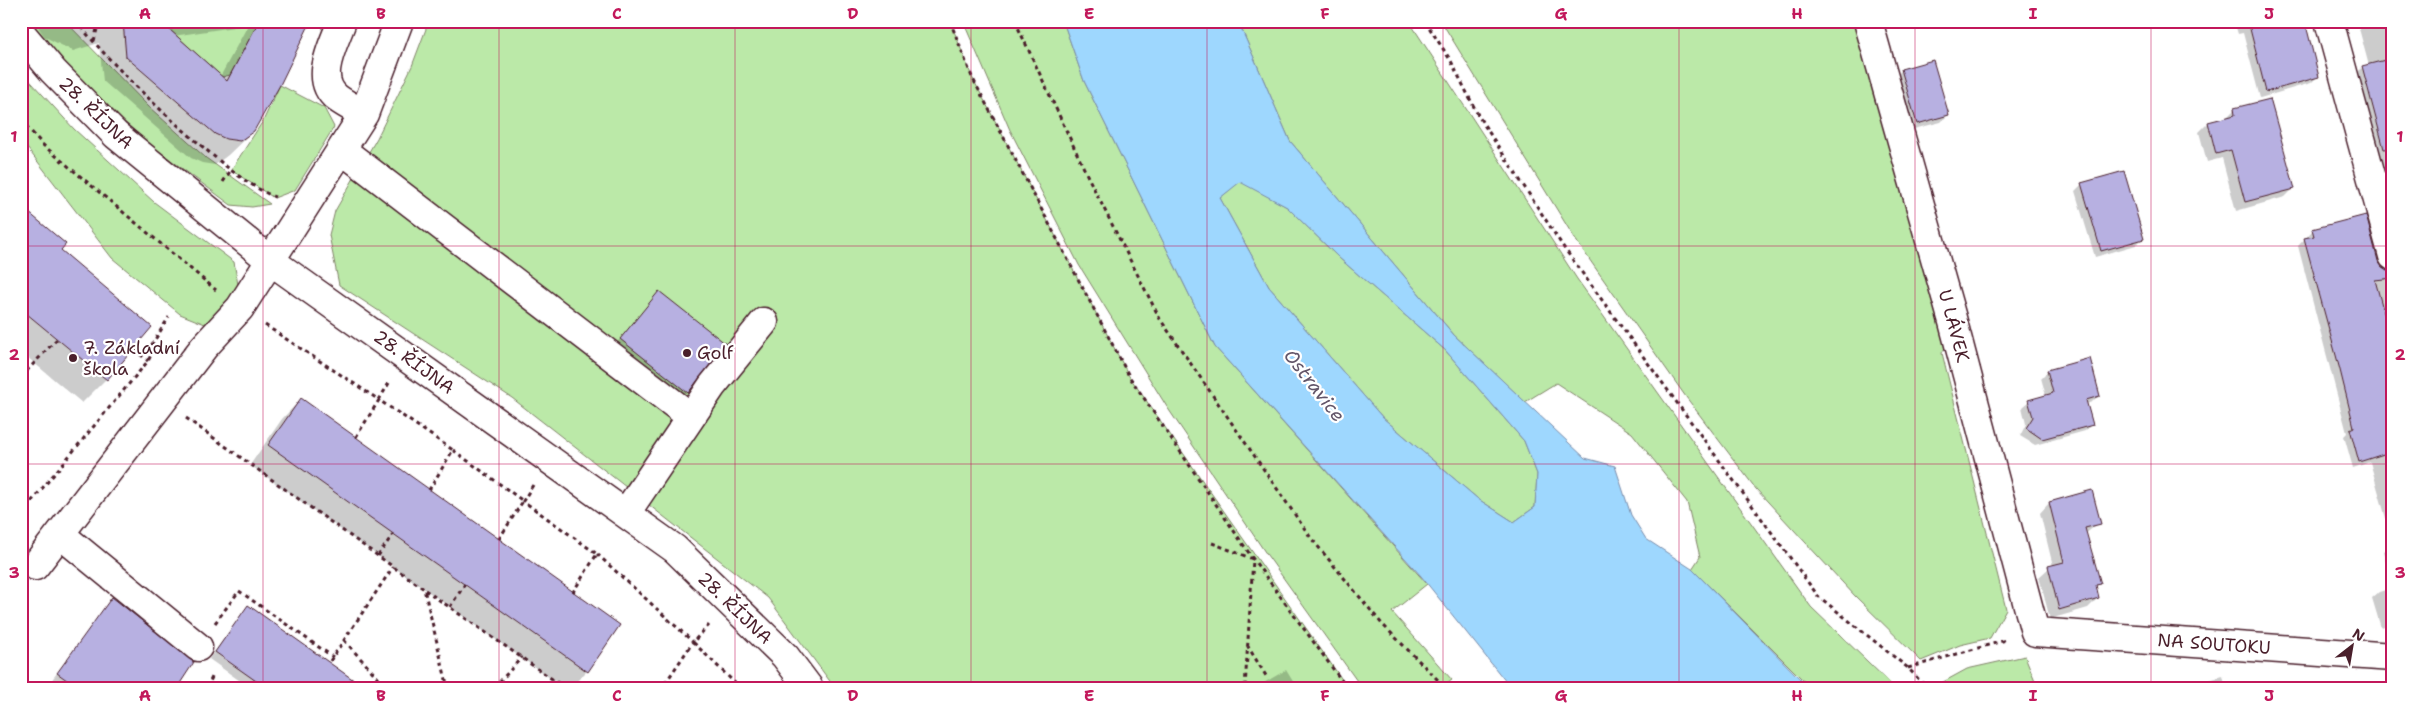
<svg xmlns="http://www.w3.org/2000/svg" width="2414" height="709" font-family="'Shantell Sans',sans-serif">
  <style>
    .green { fill: #bbe9a8; stroke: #82846a }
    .water { fill: #9ed7fe; stroke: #7c8daa; fill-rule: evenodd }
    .shadow { fill: #0003; fill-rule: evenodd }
    .building { fill: #b7b0e1; stroke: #4a1f2b }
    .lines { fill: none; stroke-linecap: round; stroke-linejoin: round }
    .minor-casing { stroke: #4a1f2b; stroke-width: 31 }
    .path { stroke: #4a1f2b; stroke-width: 3; stroke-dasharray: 4 4; stroke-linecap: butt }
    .minor { stroke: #fff; stroke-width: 28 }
    .grid { fill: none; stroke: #c2185b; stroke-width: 1; stroke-opacity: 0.55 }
    .poi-dot { fill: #4a1f2b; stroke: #fff; stroke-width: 2 }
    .labels { text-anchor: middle; stroke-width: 4.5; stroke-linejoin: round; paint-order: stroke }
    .street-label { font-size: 18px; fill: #4a1f2b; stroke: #fff }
    .poi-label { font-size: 18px; fill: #4a1f2b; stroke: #fff; text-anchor: start }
    .water-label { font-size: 19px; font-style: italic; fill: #63566a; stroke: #fff }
    .neatline { fill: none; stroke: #c2185b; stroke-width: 2 }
    .grid-label { font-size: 16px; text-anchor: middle; font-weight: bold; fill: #c2185b }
  </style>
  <rect width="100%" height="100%" fill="#fff"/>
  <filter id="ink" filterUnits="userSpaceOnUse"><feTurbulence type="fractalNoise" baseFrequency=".02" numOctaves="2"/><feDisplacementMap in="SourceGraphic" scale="10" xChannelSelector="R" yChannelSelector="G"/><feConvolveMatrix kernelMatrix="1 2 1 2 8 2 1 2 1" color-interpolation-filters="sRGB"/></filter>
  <g filter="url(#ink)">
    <path class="green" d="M29 21H65L149 107 206 158 270 204 252 207 231 205 148 143 87 88Z
      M160 21H259L230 75 222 77Z
      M429 21H950L972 77 1129 376 1348 688H835L768 598 512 398 339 285 329 235 335 211 377 138 412 66Z
      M963 21H1063L1084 81 1215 347 1427 584 1392 612 1452 680 1441 688H1362L1267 555 1167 407 1079 265 1010 130Z
      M1238 21H1409L1577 279 1811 607 1895 688H1811L1692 569 1700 557 1687 502 1632 433 1556 383 1525 402 1454 335 1290 141Z
      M1441 21H1857L1906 208 1920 227 1951 337 1942 353 2006 609 1990 638 1960 645 1921 661 1855 596 1756 489 1686 397 1575 239Z
      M21 71 74 129 154 202 234 262 240 296 225 316 205 324 180 314 112 258 21 140Z
      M280 85 324 108 334 127 295 190 274 198 231 170 263 121Z
      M1240 181 1287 207 1338 257 1445 350 1524 441 1537 474 1535 507 1514 522 1478 499 1383 418 1269 287 1220 198Z
      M2025 656 2038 688 1934 687 1967 669Z"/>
    <path class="water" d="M1063 21H1238L1290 141 1454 335 1585 458 1615 466 1631 515 1646 539 1692 569 1809 688H1511L1421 576 1215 347 1084 81ZM1240 182 1287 207 1338 257 1445 350 1524 441 1537 474 1535 507 1514 522 1478 499 1383 418 1269 287 1220 198Z"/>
    <path class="shadow" d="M34 21H309L253 131 228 155 215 165 202 163 191 158 103 81 99 43 73 51 45 37ZM248 25 220 77 173 36Z
      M2234 21H2303L2318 76 2311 83 2260 98 2243 33 2238 34Z
      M2357 21H2393V228L2356 74 2363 67 2369 66Z
      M1902 70 1948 115 1941 122 1910 130 1895 77Z
      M2235 109 2294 188 2285 197 2236 211 2222 158 2207 162 2199 132 2208 123 2225 119Z
      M2082 184 2143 238 2136 245 2095 257 2075 191Z
      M21 208 59 250 150 327 106 379 82 403 21 352Z
      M2365 216 2381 268 2393 272V543L2370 462 2353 468 2344 436 2347 433 2298 246 2313 230Z
      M659 292 687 392 681 399 614 346Z
      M2048 371 2099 395 2092 402 2086 404 2091 425 2085 431 2035 445 2020 436 2026 424 2022 407 2029 401 2046 396 2041 378Z
      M301 399 587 671 570 688H564L250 465 282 419Z
      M2049 503 2099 523 2085 534 2099 584 2095 588 2098 598 2088 608 2050 619 2039 577 2049 568 2053 566 2040 513Z
      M2393 544V625L2381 628 2372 598 2379 592 2392 588 2383 551Z
      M112 599 174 688H60L51 681Z
      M248 606 363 688H250L209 659Z
      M1286 670 1297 688H1258L1262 684Z
      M2223 676 2226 688H2181Z"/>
    <path class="building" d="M123 21H160L227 81 259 21H311L280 85 254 131 240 141 226 139 215 134 126 57Z
      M2248 21H2305L2319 77 2266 92Z
      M2393 58V148L2384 149 2362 66Z
      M1933 60 1949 115 1917 124 1901 69Z
      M2270 99 2295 189 2245 202 2231 150 2216 154 2208 122 2235 115 2234 108Z
      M2124 171 2144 239 2101 251 2081 183Z
      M21 206 66 244 61 250 152 327 107 380 21 309Z
      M2366 215 2378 261 2382 267 2393 271V278L2375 280 2393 346V451L2359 462 2350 429 2354 427 2340 370 2304 238 2314 236 2312 229Z
      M659 291 726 344 688 393 620 339Z
      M2090 358 2100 396 2086 400 2093 425 2042 439 2026 428 2033 417 2028 400 2053 393 2047 370Z
      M301 398 620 625 588 672 268 445Z
      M2092 490 2101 524 2085 528 2101 584 2096 585 2099 598 2059 610 2048 566 2064 562 2049 502Z
      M112 597 194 662 177 688H78L57 673Z
      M248 605 365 688H266L215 652Z"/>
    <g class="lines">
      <defs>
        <path id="minor" d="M342 21C334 44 313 79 337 98 345 104 355 109 364 114
          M1868 21 1952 318 2035 632 2393 657
          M2329 21 2393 256
          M21 33 53 71 116 135 271 261 675 549 785 656 809 688
          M342 150 691 417
          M626 513 712 386 764 322
          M60 534 198 647
          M35 566 204 347 240 308 364 114 399 21"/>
      </defs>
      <use href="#minor" class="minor-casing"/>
      <path class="path" d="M76 21C114 67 158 109 203 147 225 166 249 186 275 197
        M950 21 972 77 1129 376 1253 559 1347 688
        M1015 21 1088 177 1160 319 1311 538 1382 624 1446 688
        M1425 21 1451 61 1479 117 1564 248 1818 596 1908 668 1927 688
        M94 41 99 21
        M21 120 43 145 216 290
        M223 182 231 170
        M265 325 379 400 356 437
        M134 349 148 361
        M21 377 57 339
        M389 383 379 400 453 450 429 490
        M186 418 424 589 448 688
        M453 450 523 501 499 539
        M533 485 523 501 597 554 573 592
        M21 514 148 361 153 351 151 346 169 317
        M1212 543 1253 559 1245 688
        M597 554 693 642 662 688
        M378 556 393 534
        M425 590 565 688
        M450 607 465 584
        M215 623 239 591 333 657
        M709 625 693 642 740 688
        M344 640 387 688
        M1247 645 1268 679
        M330 661 393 567
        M1908 668 2006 640
        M207 688 213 675
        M494 688 522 657"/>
      <use href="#minor" class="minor"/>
    </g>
  </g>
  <path class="grid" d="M263 21V688M499 21V688M735 21V688M971 21V688M1207 21V688M1443 21V688M1679 21V688M1915 21V688M2151 21V688M21 246H2393M21 464H2393"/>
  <g class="poi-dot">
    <circle cx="687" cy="353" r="5"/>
    <circle cx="73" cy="358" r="5"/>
  </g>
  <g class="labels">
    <g class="street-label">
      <text transform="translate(96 113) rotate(44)" y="6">28. ŘÍJNA</text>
      <text transform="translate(1954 326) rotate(75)" y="6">U LÁVEK</text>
      <text transform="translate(414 362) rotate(36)" y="6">28. ŘÍJNA</text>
      <text transform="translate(735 608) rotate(44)" y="6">28. ŘÍJNA</text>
      <text transform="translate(2214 644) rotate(4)" y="6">NA SOUTOKU</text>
    </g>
    <g class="poi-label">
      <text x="83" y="354">7. Základní<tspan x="83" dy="21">škola</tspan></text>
      <text x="697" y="359">Golf</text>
    </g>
    <g class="water-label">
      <text transform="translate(1315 385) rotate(52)" y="7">Ostravice</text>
    </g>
  </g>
  <rect width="2414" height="709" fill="none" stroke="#fff" stroke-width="55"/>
  <g transform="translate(2352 646) rotate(31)" stroke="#ffffff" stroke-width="4" paint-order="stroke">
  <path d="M0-4L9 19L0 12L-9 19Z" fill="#4a1f2b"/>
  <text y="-8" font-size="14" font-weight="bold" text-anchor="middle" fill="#4a1f2b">N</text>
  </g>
  <rect x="28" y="28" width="2358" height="654" class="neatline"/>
  <g class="grid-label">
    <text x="145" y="19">A</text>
    <text x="381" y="19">B</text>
    <text x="617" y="19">C</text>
    <text x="853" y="19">D</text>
    <text x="1089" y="19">E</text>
    <text x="1325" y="19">F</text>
    <text x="1561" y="19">G</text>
    <text x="1797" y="19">H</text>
    <text x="2033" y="19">I</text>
    <text x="2269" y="19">J</text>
    <text x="14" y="142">1</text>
    <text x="2400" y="142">1</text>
    <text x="14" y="360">2</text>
    <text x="2400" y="360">2</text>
    <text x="14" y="578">3</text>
    <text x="2400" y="578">3</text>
    <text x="145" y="701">A</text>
    <text x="381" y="701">B</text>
    <text x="617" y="701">C</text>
    <text x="853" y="701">D</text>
    <text x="1089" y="701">E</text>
    <text x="1325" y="701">F</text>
    <text x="1561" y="701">G</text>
    <text x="1797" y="701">H</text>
    <text x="2033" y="701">I</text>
    <text x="2269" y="701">J</text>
  </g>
</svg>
